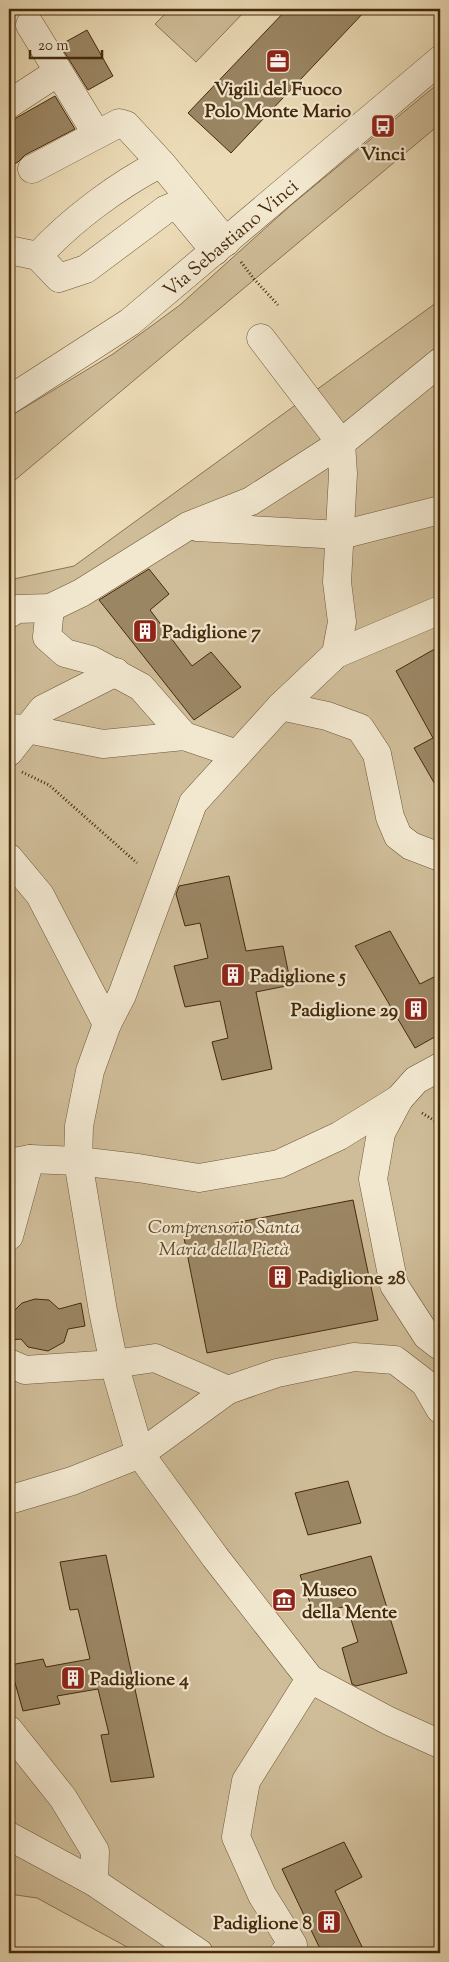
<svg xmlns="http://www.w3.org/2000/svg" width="449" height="1962" font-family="'Sorts Mill Goudy',serif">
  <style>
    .green { fill: #cfbd99; stroke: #8a7352 }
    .building { fill: #9b8664; stroke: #45290b }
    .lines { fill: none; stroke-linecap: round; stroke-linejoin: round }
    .minor-casing { stroke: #6e5636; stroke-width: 29 }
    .path { stroke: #45290b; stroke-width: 3; stroke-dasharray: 1 2.5; stroke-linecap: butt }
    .minor { stroke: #f2e8d0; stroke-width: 28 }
    .labels { text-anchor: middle; stroke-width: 4.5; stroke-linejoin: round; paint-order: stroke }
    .poi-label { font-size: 19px; font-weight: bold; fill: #45290b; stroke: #f2e8d0; text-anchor: start }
    .street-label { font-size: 19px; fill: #45290b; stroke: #f2e8d0 }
    .park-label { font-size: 19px; font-style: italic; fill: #614727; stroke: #f2e8d0 }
  </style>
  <rect width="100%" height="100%" fill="#ebdbb6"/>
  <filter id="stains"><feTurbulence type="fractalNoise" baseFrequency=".004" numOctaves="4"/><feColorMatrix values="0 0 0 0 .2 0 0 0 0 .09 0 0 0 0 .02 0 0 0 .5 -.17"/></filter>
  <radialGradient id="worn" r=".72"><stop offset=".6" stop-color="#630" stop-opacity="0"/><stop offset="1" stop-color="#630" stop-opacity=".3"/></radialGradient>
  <path class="green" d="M170 9H247L196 62 155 24Z
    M440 82V124L9 485V417L113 354 180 305 290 206Z
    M440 300V1953H138L37 1898 9 1894V580L74 566Z"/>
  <path class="building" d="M287 9H367L231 153 188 113Z
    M87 30 113 76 88 90 60 45Z
    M55 96 75 129 25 155 18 162 9 167V122Z
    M149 569 169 594 150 610 192 666 211 652 241 687 194 720 99 600Z
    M440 646V793L414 748 433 738 396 671Z
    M229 876 246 951 283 946 291 985 256 992 272 1069 222 1080 212 1042 228 1038 220 1001 185 1007 174 966 208 958 200 923 185 926 176 894 179 886Z
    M390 931 420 984 440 974V1034L415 1048 355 946Z
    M353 1200 378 1320 207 1353 183 1233Z
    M35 1299 49 1300 59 1309 81 1303 85 1326 68 1329 64 1342 48 1351 28 1347 21 1339 9 1340V1311L15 1310 22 1303Z
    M348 1481 361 1523 308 1535 295 1493Z
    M106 1555 154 1777 111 1782 101 1735 109 1734 98 1689 57 1696 60 1704 23 1711 10 1665 43 1659 46 1667 90 1659 78 1609 70 1610 60 1562Z
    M371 1556 407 1673 356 1686 352 1684 342 1648 358 1642 347 1606 314 1614 300 1575Z
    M344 1842 362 1877 335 1891 365 1953H322L282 1869Z"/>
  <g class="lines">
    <defs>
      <g id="minor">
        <path d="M30 25 96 133"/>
        <path d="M9 104 58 72"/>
        <path d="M32 169 119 123 126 125 161 163"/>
        <path d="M9 250 38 256"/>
        <path d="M215 251 177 205 165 210 86 269 59 278 38 256C71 220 118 185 161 163L226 242"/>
        <path d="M261 338 341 443 343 474 337 582 342 622 336 654"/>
        <path id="s1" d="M9 400 130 322 440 60"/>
        <path d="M197 527 341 535 440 510"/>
        <path d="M50 608 47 637 65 653 91 660 141 687 184 736 237 754"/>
        <path d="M440 610 336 654 281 706 193 803 122 995 107 1024 90 1071 79 1126 78 1161 103 1311 114 1364 140 1454 215 1557 310 1679 389 1721 440 1744"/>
        <path d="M9 614 17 609 50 608 81 593 188 526 251 501 341 443 440 362"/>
        <path d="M281 706 327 716 360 728 377 754 390 817 398 836 411 846 440 857"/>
        <path d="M9 728 27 729 103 744 184 736"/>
        <path d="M9 752 43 709 116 672"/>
        <path d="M9 858 40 895 107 1024"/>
        <path d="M440 1067 416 1080 399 1099 381 1133 373 1179 394 1285 427 1336 440 1346"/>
        <path d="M9 1163 30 1159 78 1161 138 1168 199 1178 279 1164 339 1136 399 1099"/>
        <path d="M9 1236 30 1159"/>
        <path d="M9 1363 25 1370 114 1364 155 1358 228 1390 277 1373 354 1357 395 1360 425 1383 440 1409"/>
        <path d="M9 1500 72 1481 140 1454 228 1390"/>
        <path d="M9 1730 63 1798 95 1851 94 1882"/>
        <path d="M9 1836 94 1882 199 1953"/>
        <path d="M284 1953 293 1945 262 1895 236 1837 246 1781 310 1679"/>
      </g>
    </defs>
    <use href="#minor" class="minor-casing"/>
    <path class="path" d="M241 262 254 279 278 305
      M22 772 49 785 137 863
      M422 1113 440 1124"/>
    <use href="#minor" class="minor"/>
  </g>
  <defs>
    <symbol id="office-square" viewBox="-11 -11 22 22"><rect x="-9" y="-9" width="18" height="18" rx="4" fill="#8f2418" stroke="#f2e8d0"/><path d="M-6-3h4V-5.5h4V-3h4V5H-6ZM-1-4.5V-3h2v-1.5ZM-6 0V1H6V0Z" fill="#fff"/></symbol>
    <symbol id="bus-square" viewBox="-11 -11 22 22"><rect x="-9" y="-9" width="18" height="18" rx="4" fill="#8f2418" stroke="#f2e8d0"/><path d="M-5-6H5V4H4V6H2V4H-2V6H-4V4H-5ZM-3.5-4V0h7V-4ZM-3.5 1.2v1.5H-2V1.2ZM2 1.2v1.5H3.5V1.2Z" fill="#fff"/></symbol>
    <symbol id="building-square" viewBox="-11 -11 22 22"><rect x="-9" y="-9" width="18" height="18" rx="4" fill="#8f2418" stroke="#f2e8d0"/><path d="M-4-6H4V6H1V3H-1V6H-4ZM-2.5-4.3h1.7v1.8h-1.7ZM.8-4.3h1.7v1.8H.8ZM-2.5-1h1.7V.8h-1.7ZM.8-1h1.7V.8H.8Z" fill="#fff"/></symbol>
    <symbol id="museum-square" viewBox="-11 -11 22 22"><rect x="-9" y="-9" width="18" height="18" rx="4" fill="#8f2418" stroke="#f2e8d0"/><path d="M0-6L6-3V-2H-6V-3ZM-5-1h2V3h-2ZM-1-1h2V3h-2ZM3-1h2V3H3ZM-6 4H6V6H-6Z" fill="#fff"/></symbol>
  </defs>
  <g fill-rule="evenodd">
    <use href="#office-square" x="264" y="47" width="28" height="28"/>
    <use href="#bus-square" x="369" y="112" width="28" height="28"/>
    <use href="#building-square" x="131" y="617" width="28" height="28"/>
    <use href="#building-square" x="219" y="961" width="28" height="28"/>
    <use href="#building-square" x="402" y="995" width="28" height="28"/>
    <use href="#building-square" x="266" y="1263" width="28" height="28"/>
    <use href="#museum-square" x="270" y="1586" width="28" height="28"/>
    <use href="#building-square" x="59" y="1664" width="28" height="28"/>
    <use href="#building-square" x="315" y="1908" width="28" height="28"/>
  </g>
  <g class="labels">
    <g class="poi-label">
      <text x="278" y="95" text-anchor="middle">Vigili del Fuoco<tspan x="278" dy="22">Polo Monte Mario</tspan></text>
      <text x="383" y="160" text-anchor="middle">Vinci</text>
      <text x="162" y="638">Padiglione 7</text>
      <text x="250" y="982">Padiglione 5</text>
      <text x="398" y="1016" text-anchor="end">Padiglione 29</text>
      <text x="298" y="1284">Padiglione 28</text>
      <text x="302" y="1596">Museo<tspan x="302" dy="22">della Mente</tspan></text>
      <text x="90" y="1685">Padiglione 4</text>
      <text x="312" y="1929" text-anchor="end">Padiglione 8</text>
    </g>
    <g class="street-label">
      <text dy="7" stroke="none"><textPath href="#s1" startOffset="275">Via Sebastiano Vinci</textPath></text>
    </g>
    <g class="park-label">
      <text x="224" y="1233">Comprensorio Santa<tspan x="224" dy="22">Maria della Pietà</tspan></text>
    </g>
  </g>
  <rect width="449" height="1962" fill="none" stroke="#ebdbb6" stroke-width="30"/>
  <rect x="10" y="10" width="429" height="1942" fill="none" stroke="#45290b" stroke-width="2.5"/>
  <rect x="15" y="15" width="419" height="1932" fill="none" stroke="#45290b"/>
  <path d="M30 50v8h72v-8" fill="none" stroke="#45290b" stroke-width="2.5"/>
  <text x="38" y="50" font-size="15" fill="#45290b" stroke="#f2e8d0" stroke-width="4" paint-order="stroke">20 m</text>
  <rect width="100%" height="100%" filter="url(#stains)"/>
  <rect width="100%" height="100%" fill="url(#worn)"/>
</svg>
